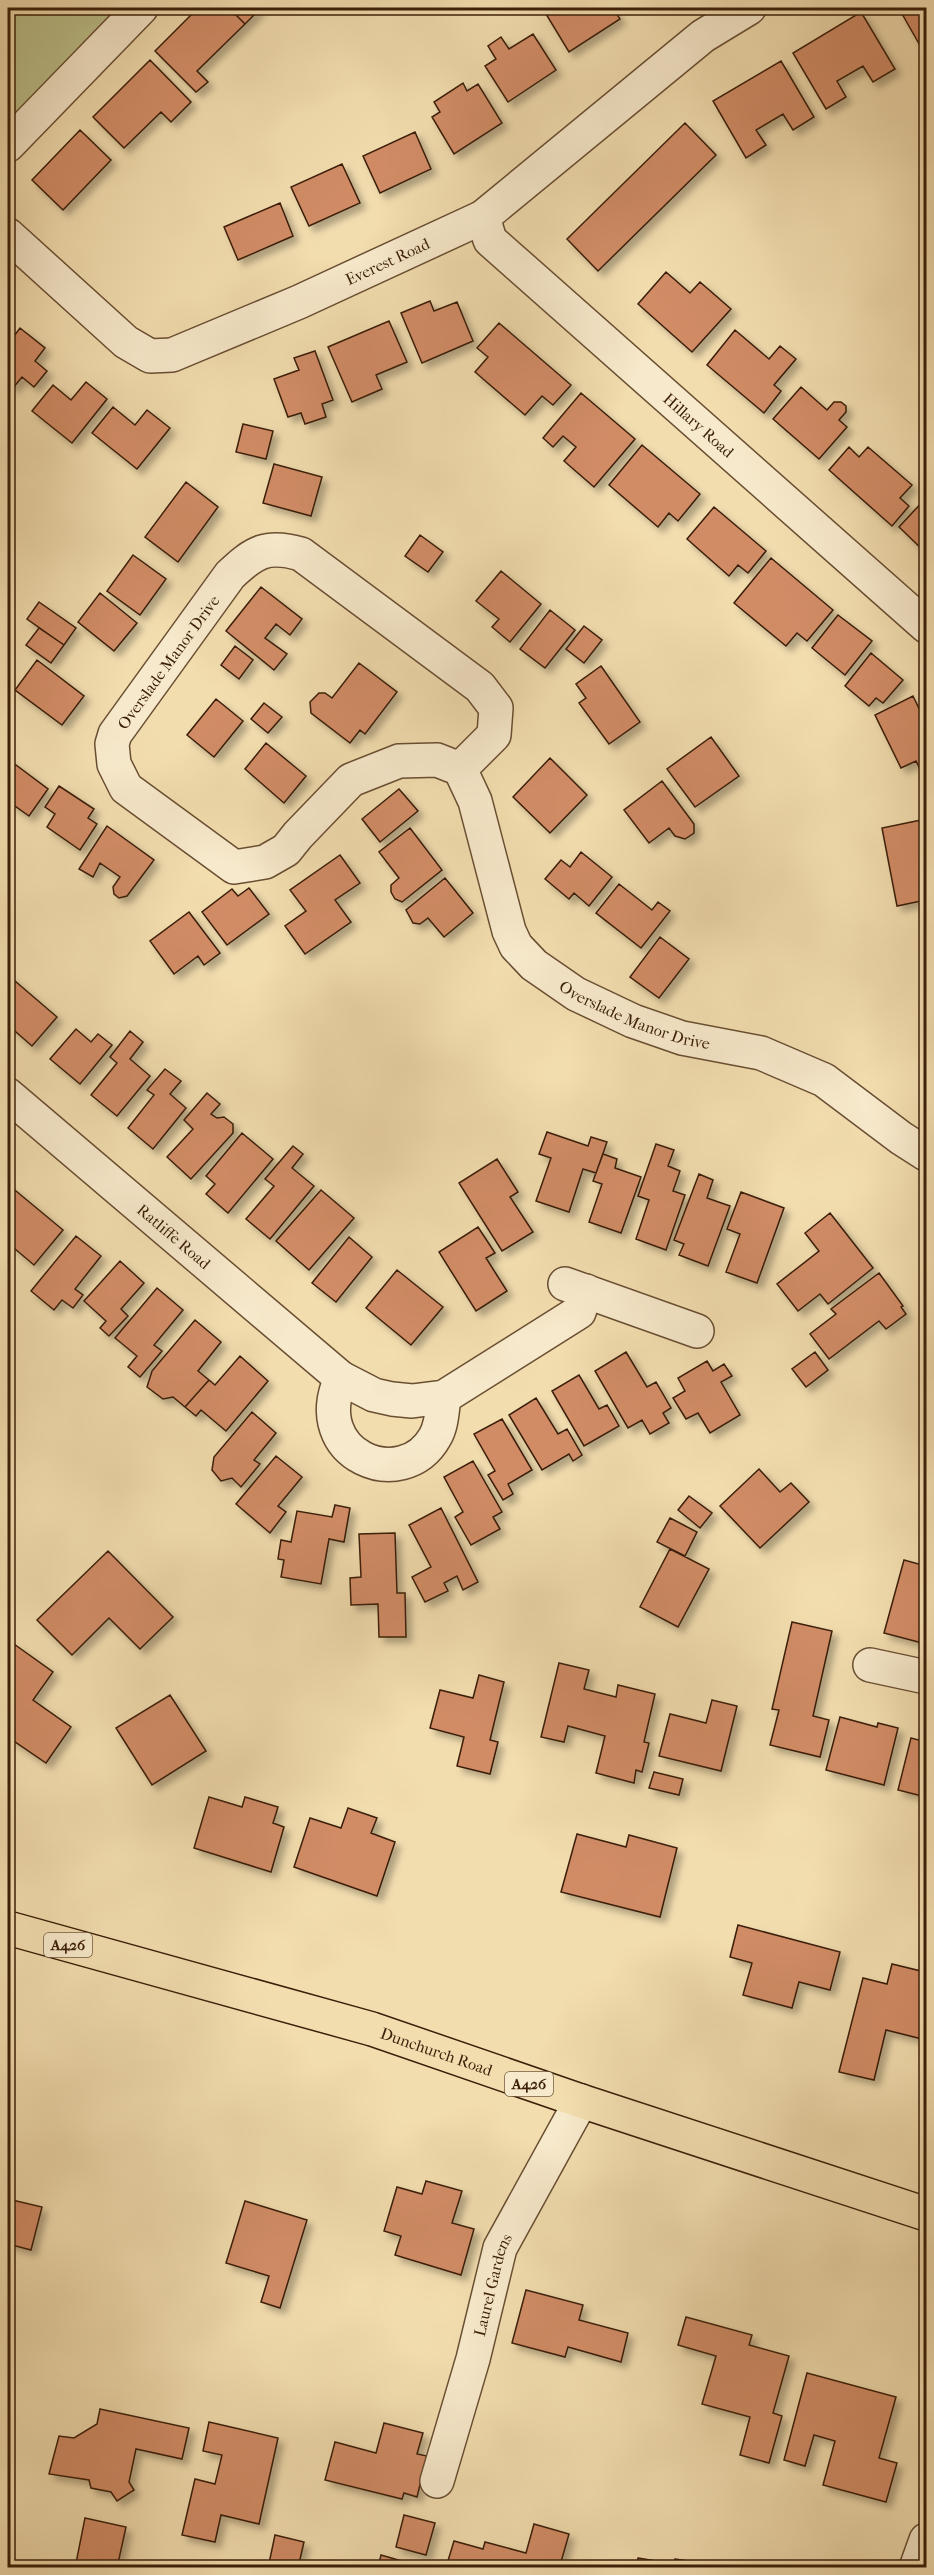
<svg xmlns="http://www.w3.org/2000/svg" width="934" height="2575" font-family="'IM FELL French Canon',serif">
  <style>
    .green { fill: #bcc08a; stroke: #7c7049; stroke-width: 1.5 }
    .building { fill: #d18c66; stroke: #3b1f08; stroke-width: 1.5; filter: url(#shadow) }
    .lines { fill: none; stroke-linecap: round; stroke-linejoin: round }
    .street-casing { stroke: #694e32; stroke-width: 36 }
    .highway-casing { stroke: #3b1f08; stroke-width: 36 }
    .street { stroke: #f7e9cb; stroke-width: 33 }
    .highway { stroke: #f2ddaf; stroke-width: 33 }
    .labels { text-anchor: middle; stroke-width: 6; stroke-linejoin: round; paint-order: stroke }
    .shield { fill: #f7e9cb; stroke: #735c42; stroke-width: 1.5 }
    .shield-label { font-size: 15px; font-weight: bold; fill: #3b1f08 }
    .street-label { font-size: 16px; fill: #3b1f08; stroke: #f7e9cb }
  </style>
  <defs>
    <filter id="shadow"><feDropShadow dx="5.5" dy="5.5" stdDeviation="3" flood-color="#0004"/></filter>
  </defs>
  <rect width="100%" height="100%" fill="#f2ddaf"/>
  <filter id="stains"><feTurbulence type="fractalNoise" baseFrequency=".00333" numOctaves="4"/><feColorMatrix values="0 0 0 0 .2 0 0 0 0 .09 0 0 0 0 .02 0 0 0 .5 -.17"/></filter>
  <radialGradient id="worn" r=".72"><stop offset=".6" stop-color="#630" stop-opacity="0"/><stop offset="1" stop-color="#630" stop-opacity=".3"/></radialGradient>
  <path class="green" d="M8 8H124L8 127Z"/>
  <path class="building" d="M198 8H229L245 24 197 71 208 82 196 92 155 51Z
    M229 8H261L245 24Z
    M556 8H613L620 19 569 52 546 14Z
    M909 8H922L926 15V56L901 12Z
    M861 12 895 69 873 82 863 66 837 81 846 97 826 109 793 53Z
    M533 34 556 70 508 102 485 66 496 59 488 46 501 37 509 49Z
    M150 60 191 102 171 122 161 112 124 148 93 117Z
    M781 61 814 117 793 130 783 114 756 130 766 145 746 158 713 101Z
    M463 83 467 91 478 84 502 123 454 154 432 117 440 112 434 102Z
    M685 123 716 155 598 271 567 239Z
    M80 130 111 160 63 210 32 180Z
    M415 132 431 169 380 193 363 156Z
    M342 164 360 203 309 226 291 187Z
    M280 203 293 236 238 260 224 227Z
    M666 272 690 293 700 282 731 309 692 352 638 304Z
    M430 301 434 311 457 302 473 341 422 363 401 313Z
    M389 321 407 362 376 375 382 389 352 402 328 347Z
    M499 323 571 385 553 405 542 396 525 415 475 372 488 357 477 348Z
    M20 328 45 348 35 361 47 371 34 387 22 377 13 388 8 383V344Z
    M735 330 769 359 780 346 796 359 774 385 781 391 764 413 707 365Z
    M315 351 333 400 322 404 326 417 305 424 301 413 288 417 274 379 299 370 294 358Z
    M86 382 107 399 72 443 32 411 53 385 71 400Z
    M801 387 827 410 834 402H841L846 406V412L839 420 847 427 819 459 773 419Z
    M581 393 635 439 594 487 564 461 576 447 563 436 553 447 543 438Z
    M113 407 135 425 147 410 170 428 137 469 92 433Z
    M243 424 273 431 266 459 236 452Z
    M642 445 700 494 678 521 669 513 658 527 609 485Z
    M849 447 859 457 868 447 912 485 900 498 909 506 892 526 829 470Z
    M274 464 322 477 311 516 263 503Z
    M186 482 218 507 178 562 145 537Z
    M926 498V553L899 527Z
    M714 507 766 551 748 573 738 565 729 576 687 539Z
    M420 535 443 552 428 572 405 556Z
    M133 555 166 579 140 615 107 591Z
    M771 558 833 610 807 641 797 633 786 646 734 603Z
    M501 571 541 604 510 642 492 627 499 619 476 601Z
    M261 587 302 619 290 635 276 624 265 638 287 654 274 670 226 631Z
    M100 593 137 623 114 651 78 622Z
    M39 602 76 628 64 645 27 619Z
    M550 610 575 630 545 668 520 649Z
    M838 615 872 641 845 675 812 648Z
    M584 626 602 640 584 663 566 649Z
    M39 628 64 645 51 663 26 645Z
    M235 646 253 660 239 679 221 665Z
    M871 653 903 680 883 703 876 698 869 706 845 686Z
    M37 660 84 696 62 725 15 690Z
    M359 663 397 692 365 734 360 730 350 743 311 713 310 702 319 693H325L332 698Z
    M601 666 640 722 609 744 579 703 586 698 576 684Z
    M913 696 926 723V776L924 777 916 761 901 768 875 715Z
    M216 699 243 721 214 757 187 735Z
    M264 703 282 717 268 733 251 719Z
    M711 737 739 776 695 807 667 769Z
    M266 743 306 776 284 803 245 769Z
    M550 758 587 795 550 833 513 797Z
    M8 759 48 789 29 816 8 801Z
    M662 781 694 824V833L685 839 675 836 669 828 649 843 624 810Z
    M59 786 94 809 88 818 97 824 80 850 47 827 55 814 45 807Z
    M399 789 418 811 380 842 362 819Z
    M926 819V900L897 906 882 828Z
    M107 826 154 860 127 896 119 898 114 894 113 887 120 877 100 863 93 877 79 869Z
    M410 828 442 870 402 902 395 899 391 892V885L399 878 379 852Z
    M581 852 612 877 589 906 574 893 569 899 545 879 561 860 570 867Z
    M340 855 360 883 335 900 351 922 305 954 285 926 306 911 290 890Z
    M445 878 473 913 444 937 428 918 420 924 413 923 406 910Z
    M619 884 652 910 658 902 670 911 641 948 596 913Z
    M249 888 269 914 227 945 202 912 232 889 238 896Z
    M189 912 220 953 204 965 198 956 174 974 150 941Z
    M660 937 689 959 659 998 630 977Z
    M8 975 57 1017 32 1046 8 1025Z
    M76 1029 91 1042 98 1034 112 1045 80 1084 50 1059Z
    M130 1031 143 1042 130 1059 150 1076 117 1116 91 1095 117 1063 110 1057Z
    M165 1069 181 1081 170 1094 186 1108 153 1149 128 1128 154 1095 147 1090Z
    M207 1093 220 1104 211 1114 217 1118 224 1117 233 1124V1133L191 1179 167 1157 193 1129 184 1120Z
    M547 1132 588 1146 591 1137 607 1142 596 1173 583 1169 569 1212 536 1201 551 1158 539 1154Z
    M242 1133 273 1159 228 1213 206 1194 215 1184 206 1176Z
    M656 1144 674 1150 668 1166 680 1171 673 1191 685 1195 666 1250 636 1239 649 1200 638 1196Z
    M293 1146 303 1154 292 1168 314 1186 270 1239 246 1219 274 1186 265 1179Z
    M603 1154 617 1159 615 1168 641 1177 621 1233 589 1222 602 1184 593 1181Z
    M497 1159 518 1192 510 1197 533 1232 502 1251 459 1183Z
    M699 1174 713 1180 707 1198 730 1206 708 1266 679 1255 684 1244 674 1240Z
    M10 1186 63 1230 34 1265 8 1243V1189Z
    M321 1190 354 1218 309 1270 276 1241Z
    M741 1192 784 1208 757 1283 726 1272 740 1234 727 1229Z
    M830 1213 873 1268 828 1304 820 1294 798 1311 777 1284 819 1251 805 1233Z
    M478 1227 495 1253 486 1258 507 1291 476 1311 439 1252Z
    M76 1236 101 1256 75 1289 83 1295 73 1308 62 1300 54 1310 31 1291Z
    M349 1237 372 1257 336 1302 312 1283Z
    M120 1261 144 1283 121 1309 128 1316 109 1336 100 1328 106 1321 84 1301Z
    M397 1270 443 1307 411 1345 366 1308Z
    M879 1273 903 1306 901 1307 906 1314 886 1329 879 1321 829 1359 810 1334 836 1314 831 1309Z
    M157 1288 183 1310 154 1345 162 1351 140 1377 128 1367 137 1356 115 1338Z
    M195 1320 221 1342 198 1371 209 1380 185 1407 173 1397 163 1399 147 1387 152 1371Z
    M626 1352 647 1387 656 1382 671 1408 663 1413 669 1423 650 1434 642 1420 628 1428 595 1371Z
    M815 1352 828 1370 806 1387 792 1369Z
    M240 1356 268 1381 226 1431 201 1410 196 1416 185 1407 209 1380 215 1385Z
    M707 1361 713 1371 724 1364 732 1376 721 1382 740 1415 710 1433 698 1413 686 1419 673 1398 685 1391 678 1378Z
    M579 1375 599 1409 607 1405 619 1426 584 1446 552 1391Z
    M536 1398 558 1434 567 1429 582 1455 573 1461 569 1454 542 1470 509 1415Z
    M252 1412 276 1433 254 1460 260 1464 241 1487 232 1478 221 1481 212 1470 214 1457Z
    M502 1419 532 1470 508 1484 513 1494 503 1500 488 1475 495 1471 474 1434Z
    M276 1456 302 1477 278 1506 286 1512 270 1533 236 1504Z
    M473 1461 502 1512 493 1517 500 1529 471 1545 455 1517 463 1512 444 1477Z
    M759 1469 780 1492 791 1483 809 1502 760 1548 720 1506Z
    M689 1496 712 1513 700 1528 678 1510Z
    M335 1505 350 1508 344 1542 329 1539 321 1584 281 1577 284 1560 278 1559 281 1540 291 1542 297 1511 332 1517Z
    M441 1508 478 1582 463 1590 457 1576 444 1583 448 1591 425 1602 412 1577 431 1567 409 1525Z
    M670 1518 697 1532 685 1556 657 1542Z
    M926 1532V1555L921 1553Z
    M395 1533 397 1593H405L406 1637H379L378 1604 351 1605 350 1578 361 1577 359 1534Z
    M670 1549 709 1569 678 1627 640 1607Z
    M108 1551 173 1617 140 1649 109 1618 72 1655 37 1620Z
    M904 1560 926 1566V1644L884 1633Z
    M792 1622 832 1631 813 1716 829 1720 820 1757 770 1745 779 1710 772 1709Z
    M14 1644 53 1672 33 1700 71 1727 46 1763 8 1737V1653Z
    M559 1663 589 1670 584 1689 616 1697 618 1685 655 1694 644 1742 649 1743 642 1772 636 1770 634 1783 596 1773 605 1736 568 1726 564 1742 541 1737Z
    M479 1675 504 1682 490 1740 498 1742 490 1774 457 1766 464 1737 430 1728 440 1690 473 1698Z
    M170 1695 206 1751 152 1785 116 1728Z
    M712 1700 737 1706 721 1771 659 1756 670 1714 706 1723Z
    M840 1717 877 1727 878 1723 898 1728 884 1785 826 1770Z
    M911 1738 926 1742V1797L898 1790Z
    M654 1772 683 1779 679 1795 649 1788Z
    M209 1797 242 1807 245 1797 278 1807 273 1823 284 1827 271 1872 194 1848Z
    M348 1808 377 1818 371 1833 395 1842 377 1896 294 1867 310 1818 341 1828Z
    M577 1834 626 1847 629 1835 677 1848 660 1917 561 1892Z
    M738 1925 840 1952 830 1990 799 1982 792 2008 743 1995 752 1963 730 1957Z
    M926 1958V2040L886 2030 874 2080 839 2072 863 1978 887 1984 892 1964 921 1971Z
    M426 2181 462 2191 452 2223 474 2229 461 2275 395 2255 401 2236 384 2231 397 2187 422 2194Z
    M8 2199 42 2207 31 2250 8 2244Z
    M245 2201 307 2220 280 2308 261 2302 269 2276 226 2263Z
    M526 2290 583 2305 579 2320 628 2333 621 2362 568 2347 565 2357 512 2343Z
    M686 2317 752 2335 749 2345 789 2356 773 2413 782 2416 769 2463 740 2455 750 2417 702 2404 716 2356 678 2345Z
    M807 2373 896 2397 879 2458 897 2463 886 2502 823 2485 835 2441 814 2435 805 2466 784 2460Z
    M100 2409 189 2428 182 2459 136 2449 129 2482 134 2490 117 2501 111 2492 91 2488 89 2480 49 2474 59 2436 74 2438 97 2424Z
    M209 2422 278 2438 259 2524 221 2515 215 2542 182 2535 195 2479 215 2484 222 2455 203 2451Z
    M384 2423 423 2433 417 2454 427 2456 417 2497 404 2493 402 2499 325 2480 335 2442 376 2453Z
    M404 2515 435 2523 426 2555 396 2547Z
    M85 2518 126 2527 117 2568H75Z
    M534 2524 569 2534 561 2562 567 2563 566 2568H461L447 2564 454 2541 483 2549 485 2542 526 2553Z
    M275 2535 304 2542 298 2568H268Z
    M381 2555 426 2568H378Z
    M638 2558 669 2563 668 2568H636Z
    M675 2559 733 2568H674Z"/>
  <g class="lines">
    <defs>
      <g id="street">
        <path d="M8 145 141 8"/>
        <path id="s1" d="M483 217 490 240 926 626"/>
        <path id="s2" d="M8 235 126 342 150 356 172 355 299 302 483 217 703 36 749 8"/>
        <path id="s3" d="M460 769 494 735 496 708 480 687 301 554C267 544 254 552 230 575L115 734 112 744 114 764 126 788 234 867 265 862 286 850 298 835 351 780 399 761 437 760 460 769 475 801 509 931 516 946 534 965 576 994 633 1021 682 1038 761 1053 824 1080 901 1138 926 1154"/>
        <path id="s4" d="M8 1095 341 1378 374 1395 392 1399 412 1401 444 1397 579 1312 586 1291"/>
        <path d="M565 1284 697 1331"/>
        <path d="M341 1378C306 1456 403 1494 435 1437 442 1425 442 1411 444 1397"/>
        <path d="M870 1665 926 1677"/>
        <path id="s5" d="M437 2481 473 2359 500 2248 581 2101"/>
        <path d="M916 2568 926 2540"/>
      </g>
      <g id="highway">
        <path id="s6" d="M8 1928 372 2029 581 2101 926 2214"/>
      </g>
    </defs>
    <use href="#street" class="street-casing"/>
    <use href="#highway" class="highway-casing"/>
    <use href="#street" class="street"/>
    <use href="#highway" class="highway"/>
  </g>
  <g class="labels">
    <g class="shield">
      <rect x="44" y="1933" width="48" height="24" rx="4.5"/>
      <rect x="505" y="2072" width="48" height="24" rx="4.5"/>
    </g>
    <g class="shield-label">
      <text x="68" y="1950">A426</text>
      <text x="529" y="2089">A426</text>
    </g>
    <g class="street-label">
      <text dy="6" stroke="none"><textPath href="#s2" startOffset="444">Everest Road</textPath></text>
      <text dy="6" stroke="none"><textPath href="#s1" startOffset="303">Hillary Road</textPath></text>
      <text transform="translate(168 662) rotate(-54)" y="6">Overslade Manor Drive</text>
      <text dy="6" stroke="none"><textPath href="#s3" startOffset="1383">Overslade Manor Drive</textPath></text>
      <text dy="6" stroke="none"><textPath href="#s4" startOffset="218">Ratliffe Road</textPath></text>
      <text dy="6" stroke="none"><textPath href="#s6" startOffset="446">Dunchurch Road</textPath></text>
      <text dy="6" stroke="none"><textPath href="#s5" startOffset="204">Laurel Gardens</textPath></text>
    </g>
  </g>
  <rect width="934" height="2575" fill="none" stroke="#f2ddaf" stroke-width="30"/>
  <rect x="9" y="9" width="916" height="2557" fill="none" stroke="#3b1f08" stroke-width="3"/>
  <rect x="15" y="15" width="904" height="2545" fill="none" stroke="#3b1f08" stroke-width="1.5"/>
  <rect width="100%" height="100%" filter="url(#stains)"/>
  <rect width="100%" height="100%" fill="url(#worn)"/>
</svg>
